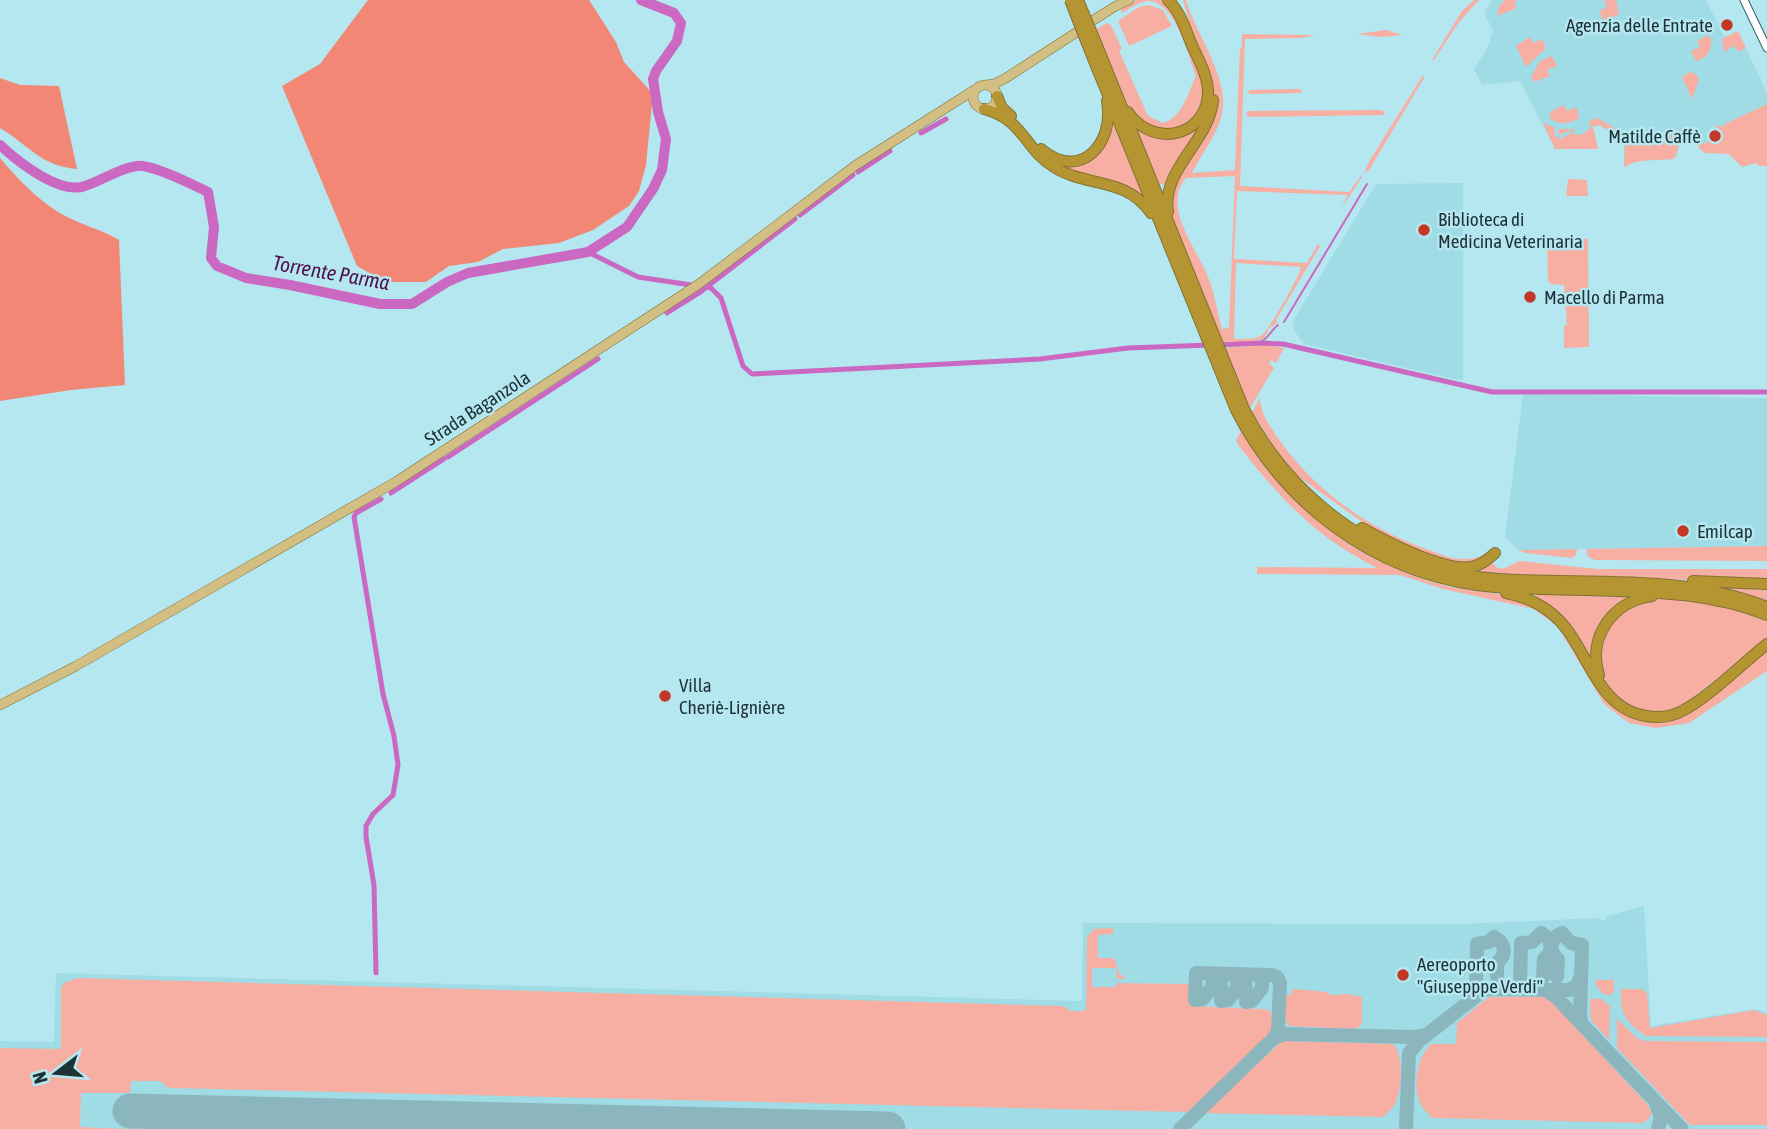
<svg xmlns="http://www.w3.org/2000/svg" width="1767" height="1129" font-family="'Asap Condensed',sans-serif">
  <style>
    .built { fill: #a0dce6 }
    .green { fill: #f6afa2; fill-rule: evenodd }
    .forest { fill: #f28775 }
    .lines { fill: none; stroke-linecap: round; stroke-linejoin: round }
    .stream { stroke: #cb68c2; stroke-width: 2 }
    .canal { stroke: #cb68c2; stroke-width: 5 }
    .river { stroke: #cb68c2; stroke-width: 10 }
    .taxiway { stroke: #8cb6be; stroke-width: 14 }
    .runway { stroke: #8cb6be; stroke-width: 35 }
    .minor-casing { stroke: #336169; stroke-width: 9 }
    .major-casing { stroke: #807233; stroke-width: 10 }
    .highway-casing { stroke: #807233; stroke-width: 12 }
    .minor { stroke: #fff; stroke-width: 7 }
    .major { stroke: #d3bf84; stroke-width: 9 }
    .highway { stroke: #b59532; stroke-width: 10 }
    .highway-bridge-casing { stroke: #807233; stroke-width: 12; stroke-linecap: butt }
    .highway-bridge { stroke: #b59532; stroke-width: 10 }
    .poi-dot { fill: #c33725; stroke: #b5e7f0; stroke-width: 2.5 }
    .labels { text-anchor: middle; stroke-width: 5; stroke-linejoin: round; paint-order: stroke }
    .poi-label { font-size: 19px; fill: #1e3236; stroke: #b5e7f0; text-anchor: start }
    .street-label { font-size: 19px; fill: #1e3236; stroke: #b5e7f0 }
    .water-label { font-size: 21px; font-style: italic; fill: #50114c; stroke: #b5e7f0 }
  </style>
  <rect width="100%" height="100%" fill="#b5e7f0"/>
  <path class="built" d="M1492 0H1706L1724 37 1738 31 1767 93V104L1723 125 1724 127 1715 125 1705 153 1699 148 1698 141 1683 136 1673 159 1637 161 1624 167V139L1599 125 1593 127 1598 149H1555L1520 81 1482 85 1474 69 1488 47 1493 31 1484 12Z
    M1463 183V380L1453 379 1304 344 1293 329V321L1376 184Z
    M1523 394 1767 398V546L1518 550 1505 537Z
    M1644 906 1651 1026 1756 1009 1767 1013V1129H0V1041L54 1042 56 973 1082 1001 1083 923 1464 924 1598 918 1602 920 1606 919 1607 916Z"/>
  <path class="green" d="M1136 0H1162L1169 5 1205 83 1201 111 1182 129 1154 131 1129 109 1096 29 1107 23 1111 25 1122 49 1119 51 1148 116 1163 123C1182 118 1188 93 1196 76 1188 55 1175 0 1147 1 1138 2 1130 9 1122 13L1121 10Z
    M1183 0H1186C1196 35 1230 78 1222 114 1218 134 1201 154 1192 173L1235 170 1240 48 1242 47V34L1316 35 1301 38 1245 39 1240 186 1349 192 1361 176 1362 177 1341 209 1348 195 1237 191 1234 259 1307 263 1318 244 1320 246 1276 320 1277 323 1269 328 1264 339 1241 343H1222L1170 212V193L1215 102 1212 80 1191 28ZM1235 176 1229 328 1222 329C1217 312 1215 294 1208 277 1197 249 1161 207 1186 178ZM1236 263 1301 267C1299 278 1270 328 1262 335 1255 340 1242 339 1234 339Z
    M1474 0H1479L1459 22 1434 60H1432L1462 11Z
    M1505 0H1519L1514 2 1517 8 1497 16 1499 6Z
    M1607 0H1616L1619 14 1604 22 1599 11 1607 7 1604 1Z
    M1149 5 1163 10 1172 26 1129 46 1118 21 1139 7Z
    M1386 30 1403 35 1381 37 1357 34Z
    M1738 31 1746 48 1739 52 1735 47H1731L1724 52 1722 39Z
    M1708 35 1711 39C1712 50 1707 59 1696 61L1691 51 1700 47 1697 41Z
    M1530 37 1534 43 1542 39 1546 48 1526 67 1516 46Z
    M1552 56 1557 66 1547 70 1550 76 1534 82 1531 77 1540 61Z
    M1690 72 1696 74 1699 80 1692 99 1682 77Z
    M1423 75 1424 78 1369 170 1364 173 1370 160Z
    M1299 89 1302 90 1301 93 1249 94 1248 92 1250 90Z
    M1767 104V166H1759L1756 163 1742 167 1729 154 1705 153 1699 148 1698 141 1706 144 1708 140 1716 138 1718 132 1715 125 1723 127V125Z
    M1564 105 1567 111 1577 107 1579 118C1569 124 1559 126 1550 118V112Z
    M1381 110 1385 112 1384 115 1249 117 1246 114 1249 111Z
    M1597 118 1645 145 1684 128 1676 156 1673 159C1655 161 1639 158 1624 167L1625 139 1599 125 1593 127 1598 149H1555L1543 123 1554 127 1555 137 1558 136 1560 139 1572 133 1571 130 1559 135 1558 129H1573L1575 135 1583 134 1592 127 1588 122Z
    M1113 122 1142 193 1141 194 1076 173 1054 162 1101 150 1109 136Z
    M1202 122 1166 184 1159 185 1137 130 1149 135Z
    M1568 179 1587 180 1588 196H1566Z
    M1551 237 1588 239 1589 347 1564 348V326L1567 325 1564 285 1551 284 1548 281 1547 242Z
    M1266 345 1284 348 1276 363 1271 360 1269 363 1274 368 1250 408 1224 348Z
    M1260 398C1260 414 1271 428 1280 441 1317 492 1370 530 1429 550 1440 554 1453 560 1465 559 1475 559 1483 556 1490 551L1477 561 1463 564 1434 557 1375 531 1295 474 1279 455 1252 412Z
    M1241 431C1294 512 1353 561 1447 586 1476 593 1508 591 1535 605 1577 628 1598 710 1641 720 1648 722 1666 722 1672 718 1683 713 1693 703 1702 696 1724 681 1745 665 1767 650V671L1689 723 1656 728 1629 723 1604 704 1558 627 1534 609 1443 589 1400 575 1257 574V567L1377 568C1316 537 1281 500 1239 446L1236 440Z
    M1767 546V561L1595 560 1588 557 1586 549Z
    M1577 549 1576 555 1571 558 1526 553 1518 550Z
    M1520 561 1598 569H1767V582L1519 575 1466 570 1492 563C1502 575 1509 564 1520 561Z
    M1709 585 1767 587V602Z
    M1537 594 1629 597 1614 610 1593 665 1534 597Z
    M1663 599C1699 600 1733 607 1767 621V639L1681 707C1592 740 1563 604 1663 599Z
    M1113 928V934L1098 935V958H1114L1119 973 1126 979H1117L1116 968H1092V987H1116L1117 983 1186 984 1192 986 1191 1006 1262 1009 1269 1010 1273 1016V1027L1270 1034 1188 1112 169 1088 160 1081H131L130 1093H81L80 1127 129 1129H0V1048L61 1049V988L64 983 78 978 1064 1006 1070 1011H1086L1087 937 1094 929Z
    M1595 980H1614V992L1610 995 1604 994 1597 987Z
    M1296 989 1327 992 1331 995 1348 994 1362 997V1024L1356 1029 1289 1026C1282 1018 1283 1004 1287 995L1292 994V990Z
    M1621 989H1642L1647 993 1650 1028 1754 1010 1767 1015V1037L1645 1036C1625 1020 1620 1015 1621 989Z
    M1489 997H1545L1549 999 1648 1105 1652 1114 1644 1123 1432 1118C1429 1114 1423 1109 1421 1105 1412 1086 1417 1057 1431 1044H1456L1457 1023Z
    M1590 999H1601L1610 1006 1609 1040 1591 1020Z
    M1617 1019 1637 1038 1644 1041 1767 1042V1125H1690L1617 1048Z
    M1282 1041 1393 1044C1404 1053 1402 1092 1395 1104 1392 1109 1387 1114 1383 1117L1205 1113Z"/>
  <path class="forest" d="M368 0H589L616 42 624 62 653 94 646 165 639 191 629 206 593 230 559 243 503 249 478 262 449 266 426 282H386L357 266 282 86 320 64Z
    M0 78 20 85 59 86 77 169C40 166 29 145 0 128Z
    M0 158C16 177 35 197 55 210 74 223 99 228 119 240L125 385 71 390 0 401Z"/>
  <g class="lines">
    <path class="stream" d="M1284 322 1367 184
      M1258 343C1268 340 1270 331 1278 325"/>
    <path class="canal" d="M921 133 946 119
      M884 155 890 151
      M858 172 881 157
      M800 215 853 175
      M588 252 638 277 711 288 721 298 743 366 752 374 1040 359 1128 348 1210 345
      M667 313 699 293 795 219
      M1219 345 1262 343 1283 344 1492 392H1767
      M448 457 598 359
      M391 493 444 459
      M376 973 374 885 366 837V826L373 814 393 795 398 765 394 736 383 694 354 517 356 513 381 499"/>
    <path class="river" d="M0 145C18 162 60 195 85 186 102 181 119 168 137 166 152 164 193 185 208 192L214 227 211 258 217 266 246 278 290 285 380 304H412L447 282 468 273 588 252 627 227 653 189 662 170 666 139 658 112 653 79 656 71 677 41 681 23 674 13 641 0"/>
    <path class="taxiway" d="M1245 974 1246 1002 1252 1001 1262 988V983
      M1221 975V1001L1228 1000 1237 988V982
      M1557 977 1558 959C1548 951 1550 938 1562 933L1571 943 1582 945 1580 1017 1582 1025
      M1520 989 1521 943 1532 942 1541 933C1552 939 1554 951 1544 959L1543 977
      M1544 989 1556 997 1655 1101 1661 1117 1658 1129
      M1473 998 1476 990 1477 944 1489 942 1494 937C1506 943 1507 955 1497 963V976
      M1274 1038 1284 1034 1415 1037 1426 1035
      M1659 1105 1682 1129
      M1180 1129 1274 1038 1278 1031 1280 983 1277 977 1272 975 1196 973 1195 1000 1203 999 1212 987 1213 981
      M1406 1129 1409 1053 1419 1041 1485 989 1569 990 1577 985 1581 976"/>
    <path class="runway" d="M130 1111 888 1129"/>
    <defs>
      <path id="minor" d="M1744 0 1767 48"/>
      <path id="major" d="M1092 21 1114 7 1129 0
        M973 97a12 12 0 1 1 24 0a12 12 0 1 1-24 0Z
        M985 85 994 84 1006 78 1077 32
        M0 705 76 666 397 481 699 284 856 165 979 87"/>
      <path id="highway" d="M1096 43 1244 409C1293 504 1389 572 1498 579 1588 585 1681 573 1767 607
        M1088 46 1236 410C1284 504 1372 570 1477 585 1514 590 1552 589 1589 590 1650 592 1709 592 1767 615
        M997 96 1002 108 1011 116
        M984 109C1025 120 1023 148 1054 167 1087 188 1125 176 1151 213
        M1128 112C1151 147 1204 139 1208 95 1209 77 1198 59 1191 43 1185 28 1180 11 1168 0
        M1041 149C1080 182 1115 144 1107 101
        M1168 212C1161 169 1210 141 1213 100
        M1362 528C1387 542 1443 571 1471 567 1481 565 1488 560 1495 553
        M1693 581 1767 584
        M1506 593C1529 597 1551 609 1565 627 1590 658 1600 709 1646 716 1658 718 1671 717 1682 711 1708 698 1743 663 1767 644
        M1599 675C1587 637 1613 601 1652 596"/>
    </defs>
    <use href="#minor" class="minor-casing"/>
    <use href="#major" class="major-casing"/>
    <use href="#highway" class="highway-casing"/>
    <use href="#minor" class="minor"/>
    <use href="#major" class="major"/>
    <use href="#highway" class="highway"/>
    <defs>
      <path id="highway-bridge" d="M1070 0 1088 46
        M1078 0 1096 43"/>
    </defs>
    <use href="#highway-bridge" class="highway-bridge-casing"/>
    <use href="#highway-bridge" class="highway-bridge"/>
  </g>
  <g class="poi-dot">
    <circle cx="1727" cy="25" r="7"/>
    <circle cx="1715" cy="136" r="7"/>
    <circle cx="1424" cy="230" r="7"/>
    <circle cx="1530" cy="297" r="7"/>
    <circle cx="1683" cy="531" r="7"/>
    <circle cx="665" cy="696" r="7"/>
    <circle cx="1403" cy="975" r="7"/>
  </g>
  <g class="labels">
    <g class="poi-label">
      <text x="1713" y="32" text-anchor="end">Agenzia delle Entrate</text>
      <text x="1701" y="143" text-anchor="end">Matilde Caffè</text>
      <text x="1438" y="226">Biblioteca di<tspan x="1438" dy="22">Medicina Veterinaria</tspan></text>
      <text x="1544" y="304">Macello di Parma</text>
      <text x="1697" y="538">Emilcap</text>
      <text x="679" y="692">Villa<tspan x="679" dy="22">Cheriè-Lignière</tspan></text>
      <text x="1417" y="971">Aereoporto<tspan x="1417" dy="22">"Giusepppe Verdi"</tspan></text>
    </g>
    <g class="street-label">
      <text transform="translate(477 408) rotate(-33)" y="7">Strada Baganzola</text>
    </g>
    <g class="water-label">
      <text transform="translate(331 273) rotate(10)" y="7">Torrente Parma</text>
    </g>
  </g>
  <g transform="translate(56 1073) rotate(254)" stroke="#b5e7f0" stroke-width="5" paint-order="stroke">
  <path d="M0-5L12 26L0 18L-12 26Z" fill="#1e3236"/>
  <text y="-10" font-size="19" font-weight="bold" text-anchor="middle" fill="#1e3236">N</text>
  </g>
</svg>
